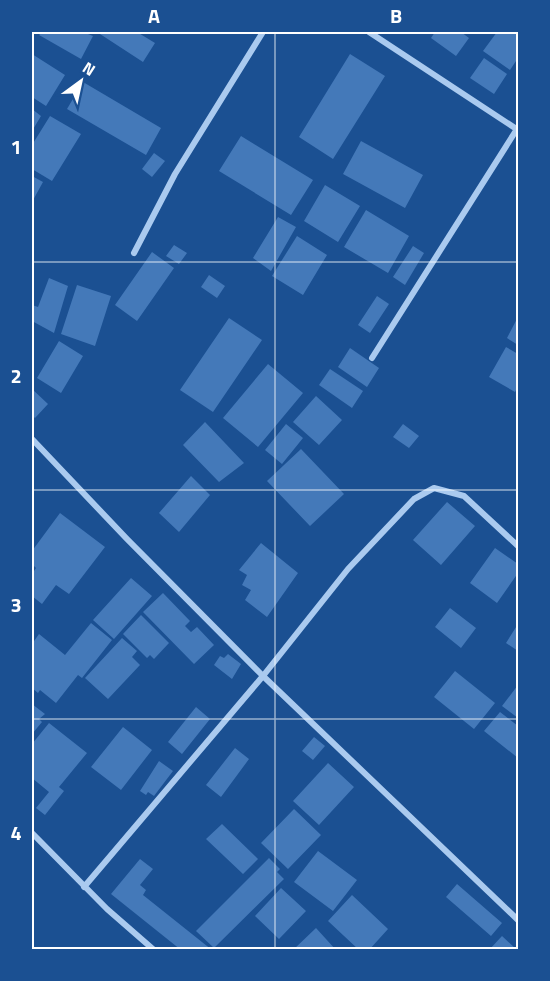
<svg xmlns="http://www.w3.org/2000/svg" width="550" height="981" font-family="'Titillium Web',sans-serif">
  <style>
    .building { fill: #4479b9 }
    .lines { fill: none; stroke-linecap: round; stroke-linejoin: round }
    .street { stroke: #aacaef; stroke-width: 6 }
    .grid { fill: none; stroke: #fff; stroke-width: 1.5; stroke-opacity: 0.55 }
    .neatline { fill: none; stroke: #fff; stroke-width: 2 }
    .grid-label { font-size: 20px; text-anchor: middle; font-weight: bold; fill: #fff }
  </style>
  <rect width="100%" height="100%" fill="#1b5092"/>
  <path class="building" d="M42 32H83L93 36 81 59 39 35Z
    M102 32H137L155 43 143 62 100 34Z
    M435 32H461L469 38 456 56 431 38Z
    M497 32H518V58L510 70 483 51Z
    M32 54 65 75 46 106 32 97Z
    M350 54 385 76 333 159 299 137Z
    M484 58 507 74 494 94 470 78Z
    M83 82 161 128 146 155 67 109Z
    M32 109 41 116 32 131Z
    M50 116 81 134 52 181 32 169V145Z
    M241 136 313 180 291 215 219 171Z
    M361 141 423 175 405 208 343 174Z
    M154 153 165 161 152 177 142 169Z
    M32 176 43 182 32 202Z
    M325 185 360 206 338 242 304 221Z
    M366 210 409 236 388 273 344 247Z
    M278 217 296 227 271 271 253 258Z
    M297 236 327 255 303 295 272 276Z
    M174 245 187 253 179 264 166 256Z
    M413 246 424 253 405 285 393 277Z
    M152 252 174 268 137 321 115 305Z
    M209 275 225 286 217 298 201 287Z
    M49 278 68 286 54 333 32 321V305L38 307Z
    M77 285 111 296 95 346 61 334Z
    M377 296 389 304 370 333 358 325Z
    M518 317V345L507 338Z
    M229 318 262 340 213 412 180 390Z
    M59 341 83 356 61 393 37 378Z
    M506 347 518 354V386L515 392 489 377Z
    M350 348 379 368 367 387 338 367Z
    M268 364 303 393 258 447 223 418Z
    M330 369 363 391 352 408 319 385Z
    M32 389 48 404 35 418 32 415Z
    M316 396 342 420 319 445 293 422Z
    M205 422 244 463 219 482 183 445Z
    M286 424 303 438 282 464 265 450Z
    M403 424 419 436 409 448 393 437Z
    M301 449 344 494 310 526 267 481Z
    M191 476 210 495 179 532 159 513Z
    M447 502 475 526 441 565 413 540Z
    M60 513 105 547 69 594 56 585 42 604 32 596V574L36 568 32 564V551Z
    M261 543 298 573 267 617 245 600 251 590 242 585 247 575 239 570Z
    M495 548 518 564V573L497 603 470 583Z
    M131 578 152 596 114 639 93 620Z
    M163 593 190 621 185 626 191 632 197 627 214 645 194 664 143 612Z
    M450 608 476 628 461 648 435 627Z
    M141 615 169 643 154 659 150 655 147 658 123 634Z
    M91 623 112 640 82 678 78 675 56 703 40 690 38 693 32 688V644L39 634 65 655Z
    M518 624V651L506 643Z
    M122 638 137 651 132 657 140 665 108 699 85 678Z
    M228 654 241 664 232 679 214 665 220 656 224 658Z
    M455 671 495 703 474 729 434 697Z
    M518 685V718L502 706Z
    M32 704 45 714 39 719 42 722 32 734Z
    M196 707 210 719 182 754 168 742Z
    M500 712 518 726V758L484 731Z
    M49 723 87 753 59 787 64 791 45 815 36 808 49 792 32 778V744Z
    M123 727 152 750 121 790 91 767Z
    M314 737 325 746 313 760 302 751Z
    M235 748 249 759 221 797 206 785Z
    M159 761 173 771 154 796 148 792 146 795 140 791Z
    M328 763 354 787 319 825 293 801Z
    M294 809 321 835 288 869 261 843Z
    M222 824 258 859 243 874 206 839Z
    M318 851 357 880 333 911 294 882Z
    M269 858 280 869 277 872 284 879 214 948 196 931Z
    M140 859 153 869 140 885 146 890 143 895 212 950H181L111 894Z
    M457 884 502 923 491 936 446 897Z
    M281 888 306 911 279 939 255 916Z
    M352 895 388 929 369 950H359L328 921Z
    M316 928 336 950H293Z
    M502 936 517 950H489Z"/>
  <g class="lines">
    <path class="street" d="M369 32 518 130
      M134 253 175 174 263 32
      M372 358 517 129
      M32 439 127 539 263 676 518 920
      M32 833 107 909 154 950
      M84 887 263 676 348 569 414 499 434 488 464 496 518 546"/>
  </g>
  <path class="grid" d="M275 32V950M32 262H518M32 490H518M32 719H518"/>
  <rect width="550" height="981" fill="none" stroke="#1b5092" stroke-width="66"/>
  <g transform="translate(81 81) rotate(33)" stroke="#1b5092" stroke-width="4.5" paint-order="stroke">
  <path d="M0-4.5L10 22L0 15L-10 22Z" fill="#ffffff"/>
  <text y="-9" font-size="16" font-weight="bold" text-anchor="middle" fill="#ffffff">N</text>
  </g>
  <rect x="33" y="33" width="484" height="915" class="neatline"/>
  <g class="grid-label">
    <text x="154" y="23">A</text>
    <text x="396" y="23">B</text>
    <text x="16" y="154">1</text>
    <text x="16" y="383">2</text>
    <text x="16" y="612">3</text>
    <text x="16" y="840">4</text>
  </g>
</svg>
